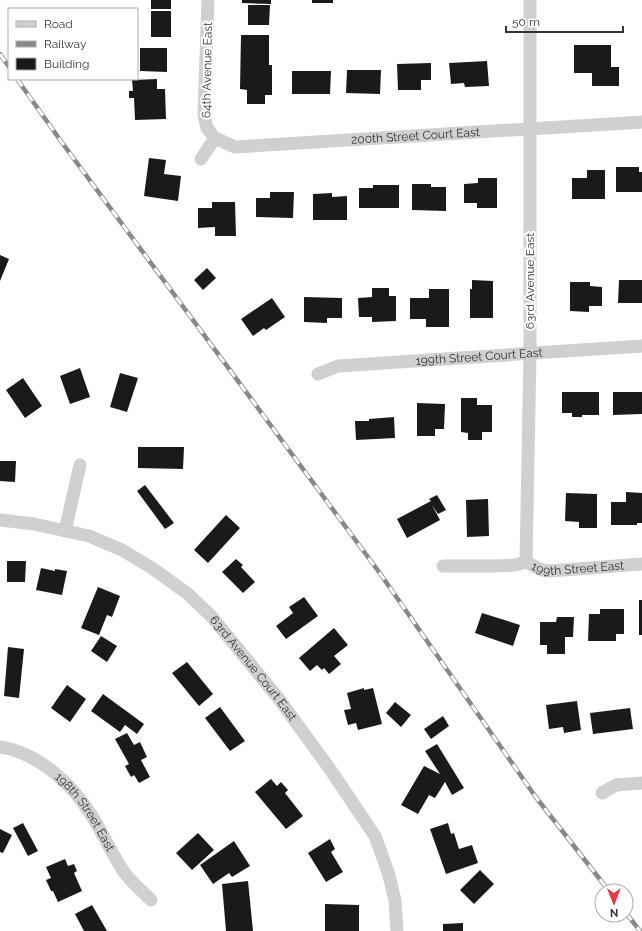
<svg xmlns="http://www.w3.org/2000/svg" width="642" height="931" font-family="Raleway,sans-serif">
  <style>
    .building { fill: #1a1a1a }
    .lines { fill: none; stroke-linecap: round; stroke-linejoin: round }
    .street { stroke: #d0d0d0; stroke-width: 13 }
    .rail-casing { stroke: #888; stroke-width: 4.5 }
    .rail { stroke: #fff; stroke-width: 3; stroke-dasharray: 9; stroke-linecap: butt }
    .labels { text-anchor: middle; stroke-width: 4; stroke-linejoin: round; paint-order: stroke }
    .street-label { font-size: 12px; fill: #333; stroke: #fff }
  </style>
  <rect width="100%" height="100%" fill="#fff"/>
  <path class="building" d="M151 0H171V9H151Z
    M242 0H271V4L242 3Z
    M312 0H333V3H312Z
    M248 5H270L269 25H248Z
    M151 11H171V37H151Z
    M241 35H269V65H272V95H265V104H247V90L240 89Z
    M574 45H611V67H619V86H592V73H574Z
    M140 48H167V72L140 71Z
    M487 61 489 86 465 87 464 83 451 84 449 63Z
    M431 63V80H421V90H398L397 64Z
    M347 70H381L380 94 346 93Z
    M292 71H331L330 94H292Z
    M157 79V89H165L166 119 135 120 134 98H129V91H133L132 80Z
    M149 158 166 160 164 174 181 176 178 201 144 196Z
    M616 167H639V172H642V192H616Z
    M587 170H605V199H572V178H587Z
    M478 178H497V208H477V203H464V184L478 183Z
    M412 184H431V187H446V211L412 210Z
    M373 185H399V208H359V188H373Z
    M270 192H294L293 218 256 217V198H270Z
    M332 193V197L347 196V220H313V194Z
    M212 202H235L236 236H215V227L198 228V208H212Z
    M0 255 9 259 0 281Z
    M207 268 216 278 203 290 194 280Z
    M472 280 493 281V318H470V289H472Z
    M619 280H642V303H618Z
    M570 282H590V286L602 287V306H589V312L570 311Z
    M372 288H389V296H396V321L372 322V317H359L358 298 372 297Z
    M429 289H449V327H426V319H410V298H429Z
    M304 297 342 298V318H327V323L304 322Z
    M272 298 285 317 266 330 264 328 253 336 241 319Z
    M80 368 90 397 70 404 60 376Z
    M120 373 138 378 127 412 110 407Z
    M23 378 42 406 25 418 6 390Z
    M562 392H599V415H582V417H572V413H562Z
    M613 392H642V414L613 415Z
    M461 398H477V405H492V432H482V440H468V433L461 432Z
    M417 403 445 404 444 429H435V436H417Z
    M394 417 395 438 356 440 355 421H369V419Z
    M138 447H184L183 469 138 468Z
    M0 461H16L15 482 0 481Z
    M145 485 174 523 165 529 137 491Z
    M626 492 642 493V523H637V525H611V502H626Z
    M566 493 597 494V528H579V522L565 521Z
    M437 495 446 510 438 514 432 505 440 520 407 538 397 519 431 501 429 499Z
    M488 499 489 536 467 537 466 500Z
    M226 515 240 528 208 563 194 550Z
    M236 559 243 565 241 567 255 582 243 593 222 572Z
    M7 561H26L25 582H7Z
    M41 568 55 571V569L67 571 62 595 36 590Z
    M98 587 120 596 112 617 107 615 99 635 81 628Z
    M304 597 318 616 286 639 276 626 293 613 289 607Z
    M639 600H642V635H639Z
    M600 609H624V634H616V641H588L589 614H600Z
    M482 613 520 625 513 646 475 633Z
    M557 617H574L573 637H565V654H547V645H540V622H556Z
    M334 628 348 645 334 656 341 664 329 674 324 668 322 670 317 665 310 671 299 658Z
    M101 636 117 646 107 662 91 651Z
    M8 647 24 649 19 698 4 696Z
    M187 662 213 694 199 706 172 673Z
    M67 685 86 699 70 722 51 708Z
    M364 688V690L373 688 382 724 358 730 356 723 348 725 344 710 351 709 347 693Z
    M103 694 144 724 137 734 125 725 120 732 91 711Z
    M577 701 581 730 564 733 563 727 549 729 546 705Z
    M395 702 411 715 401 727 386 713Z
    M220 707 245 741 230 751 205 718Z
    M630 708 633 729 593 734 590 713Z
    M443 716 449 726 431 739 424 729Z
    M127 733 134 745 140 742 147 757 141 760 150 777 139 783 134 775 131 777 125 766 129 764 115 739Z
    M437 744 464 788 452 795 445 782 435 798 429 795 418 814 401 805 424 766 440 774 425 751Z
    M271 779 277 786 281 782 288 790 285 793 303 816 286 829 255 792Z
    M23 823 38 851 28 856 13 828Z
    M448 823 451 834 454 833 459 849 472 845 478 863 446 874 430 829Z
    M0 829 12 835 3 853 0 852Z
    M198 833 214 850 192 870 176 853Z
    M330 839 335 849 331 852 343 872 326 882 308 853Z
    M234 841 250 866 232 877 229 873 213 884 200 865Z
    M65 859 68 866 74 864 77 871 74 873 82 891 58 902 53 891H51L46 880 51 878 46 867Z
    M480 870 494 884 474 904 460 890Z
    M248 881 253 931H226L222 884Z
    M325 904 359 905V931H325Z
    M92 905 107 931H84L75 914Z
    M463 923V931H443V924Z"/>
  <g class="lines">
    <g class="street">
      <path d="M208 0 204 115 207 128 215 138"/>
      <path id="s1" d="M201 159 215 138 235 147 251 146 642 122"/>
      <path id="s2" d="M318 374 338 366 642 346"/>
      <path id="s3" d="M0 520 34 524 89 536 122 550 152 568 188 594 212 617 279 699 332 772 375 836 388 872 395 900 397 931"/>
      <path d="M65 531 80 465"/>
      <path d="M526 562 530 354V0"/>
      <path id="s4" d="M443 566H495L515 565 526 562 542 570 550 571 642 564"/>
      <path id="s5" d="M0 747C39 753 72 784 92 816 103 834 112 854 124 872 131 882 142 891 151 900"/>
      <path d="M602 793 616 785 642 783"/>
    </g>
    <defs>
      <path id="rail" d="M0 54 9 67
        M17 79 63 144 379 572 535 796 609 891
        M626 913 640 931"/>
    </defs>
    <use href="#rail" class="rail-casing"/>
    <use href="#rail" class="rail"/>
  </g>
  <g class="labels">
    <g class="street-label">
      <text transform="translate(207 70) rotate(-89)" y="4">64th Avenue East</text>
      <text dy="4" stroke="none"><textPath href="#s1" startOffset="228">200th Street Court East</textPath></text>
      <text transform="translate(530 281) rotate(-90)" y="4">63rd Avenue East</text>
      <text dy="4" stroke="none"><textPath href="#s2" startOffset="163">199th Street Court East</textPath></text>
      <text dy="4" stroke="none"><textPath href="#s4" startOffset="137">199th Street East</textPath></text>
      <text dy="4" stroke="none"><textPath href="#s3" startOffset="305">63rd Avenue Court East</textPath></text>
      <text dy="4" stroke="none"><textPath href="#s5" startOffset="111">198th Street East</textPath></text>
    </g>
  </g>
  <rect x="8" y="8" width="130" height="72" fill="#ffffff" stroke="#adadad"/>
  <rect x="16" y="21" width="20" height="6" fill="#d0d0d0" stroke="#adadad"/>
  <text x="44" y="28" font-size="12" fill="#333333">Road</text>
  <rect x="16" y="41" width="20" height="6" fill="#888888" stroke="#adadad"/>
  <text x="44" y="48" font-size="12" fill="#333333">Railway</text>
  <rect x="16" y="58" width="20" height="12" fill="#1a1a1a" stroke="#adadad"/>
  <text x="44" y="68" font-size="12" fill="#333333">Building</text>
  <g transform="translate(614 903) rotate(179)"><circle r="19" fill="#ffffff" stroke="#adadad"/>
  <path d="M0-3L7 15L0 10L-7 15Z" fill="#e63946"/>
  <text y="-6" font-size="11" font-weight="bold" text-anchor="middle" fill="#333333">N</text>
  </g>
  <path d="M506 26v6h117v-6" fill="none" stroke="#333333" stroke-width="2"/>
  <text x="512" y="26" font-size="12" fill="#333333" stroke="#ffffff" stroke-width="3" paint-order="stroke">50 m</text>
</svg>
